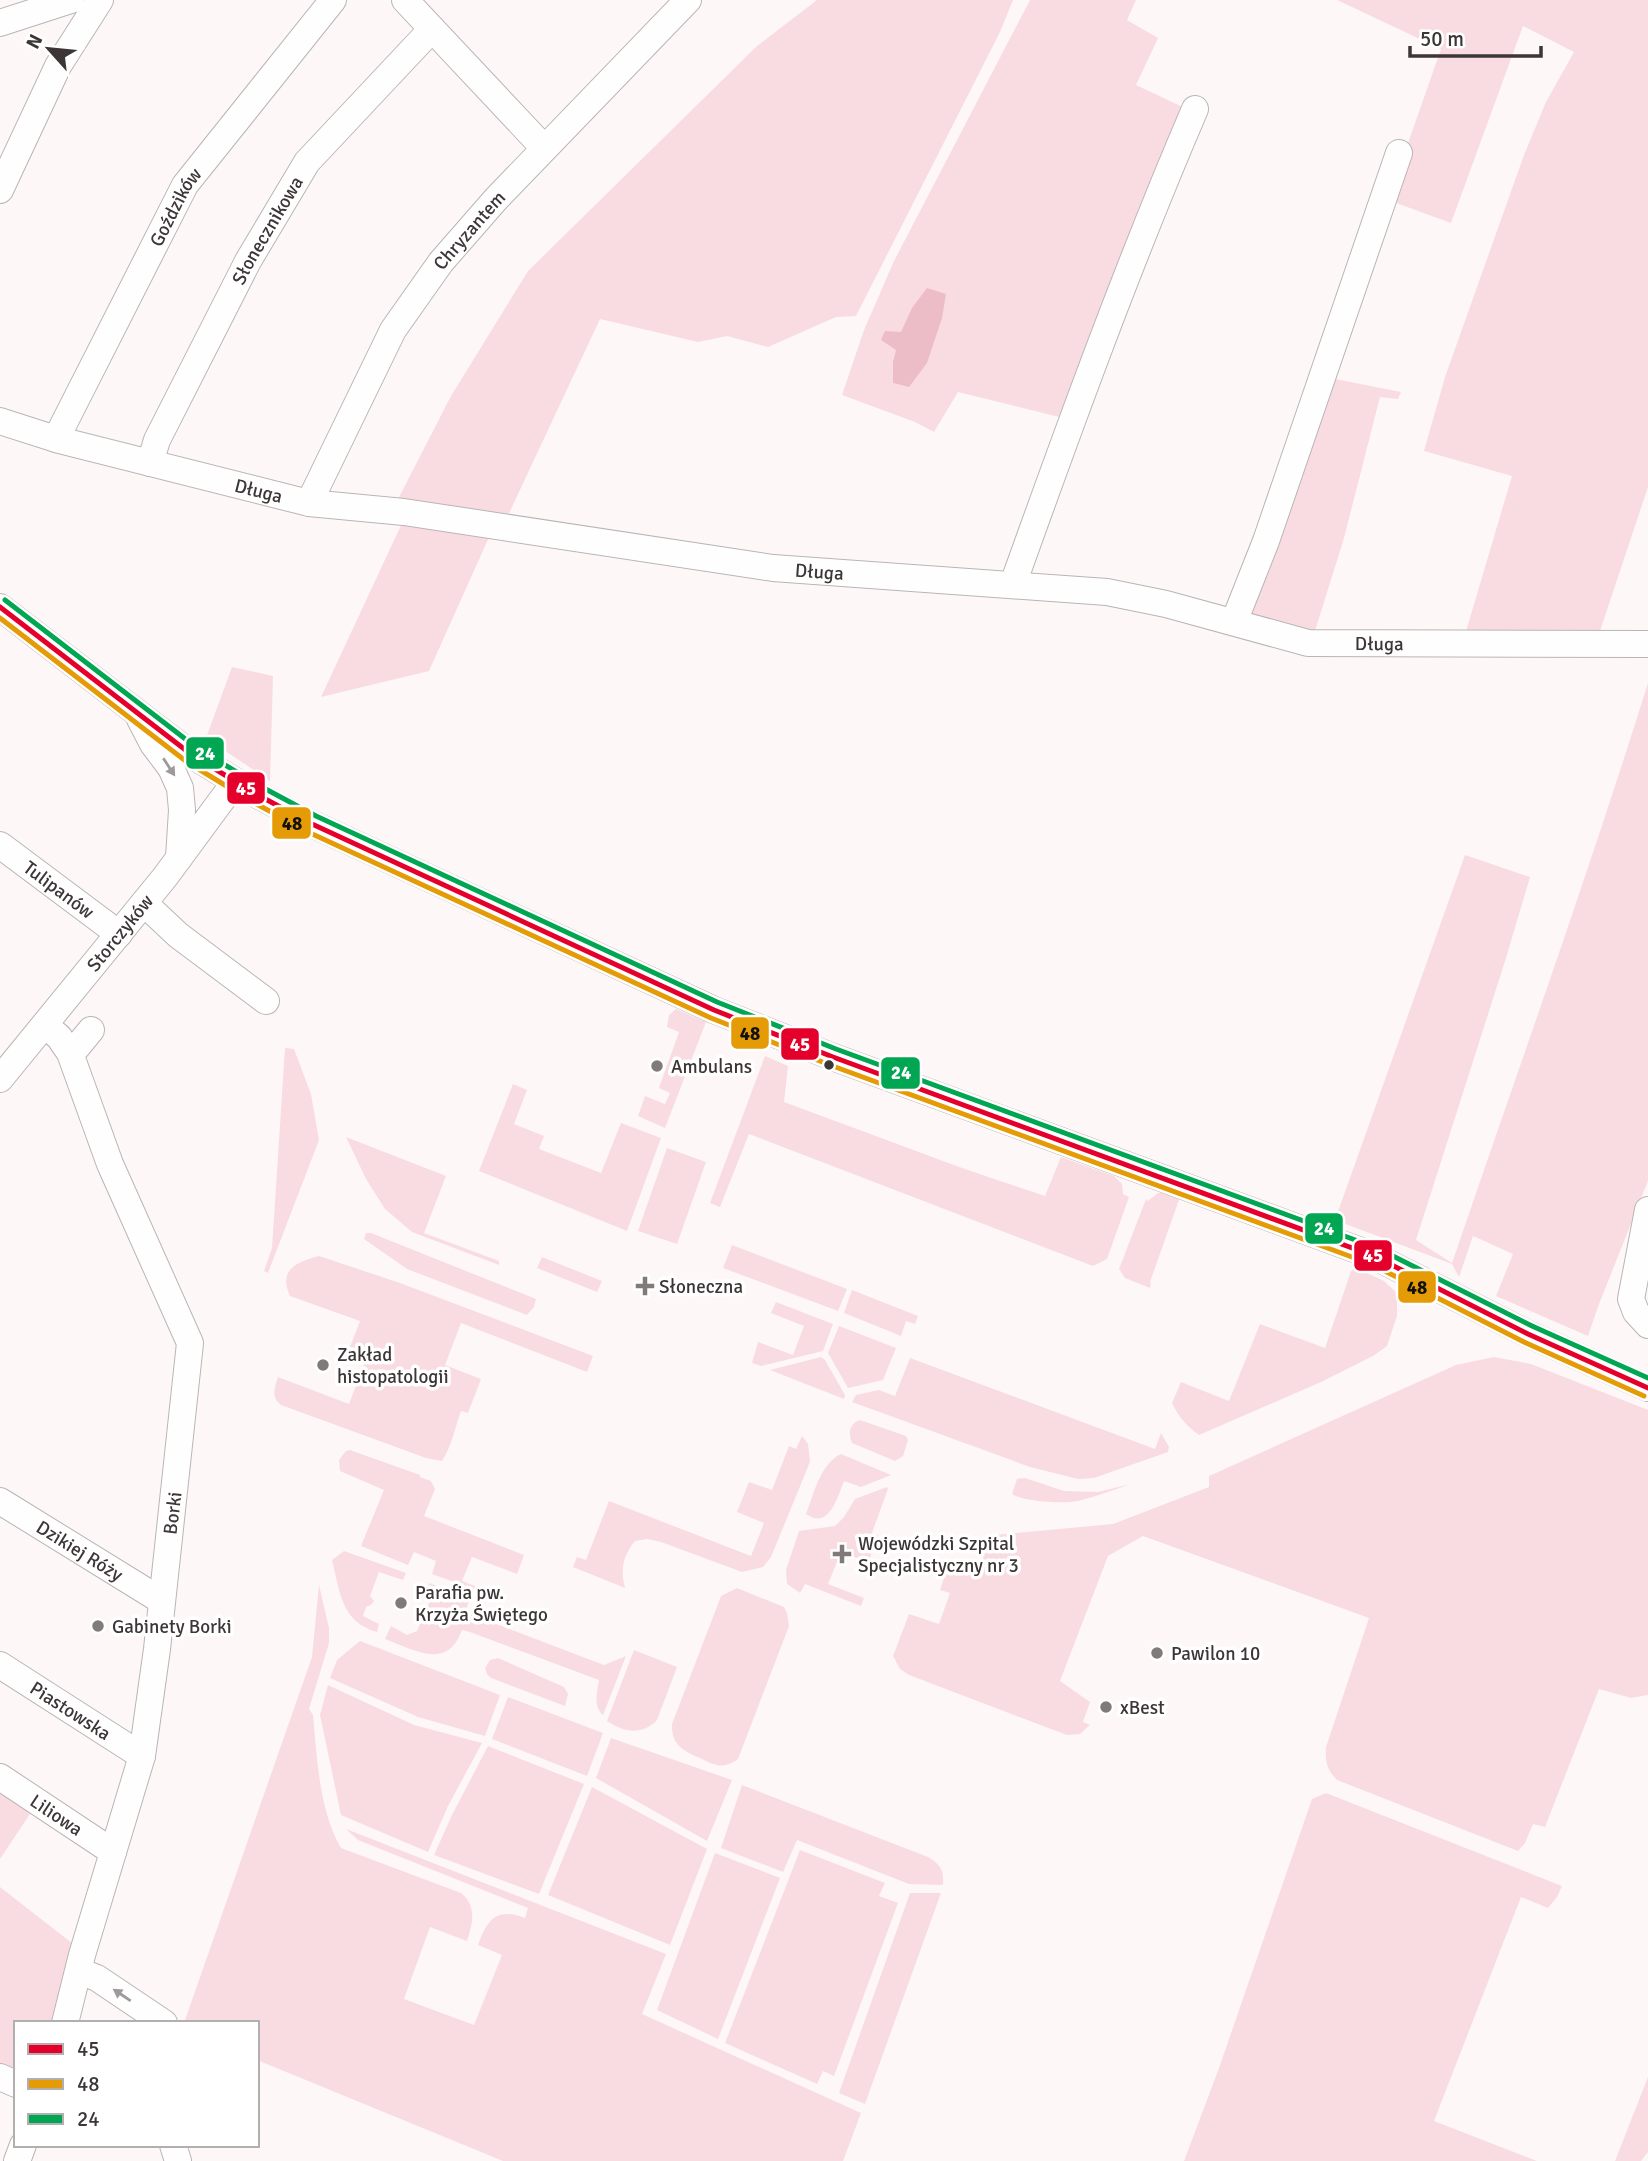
<svg xmlns="http://www.w3.org/2000/svg" width="1648" height="2161" font-family="Signika,sans-serif">
  <style>
    .green { fill: #f9dce1 }
    .water { fill: #ecbdc7 }
    .lines { fill: none; stroke-linecap: round; stroke-linejoin: round }
    .minor-casing { stroke: #bab5b5; stroke-width: 28 }
    .minor { stroke: #fffefe; stroke-width: 26 }
    .bus-1-casing { stroke: #fff; stroke-width: 10 }
    .bus-2-casing { stroke: #fff; stroke-width: 10 }
    .bus-3-casing { stroke: #fff; stroke-width: 10 }
    .bus-1 { stroke: #e4002b; stroke-width: 5 }
    .bus-2 { stroke: #e49b06; stroke-width: 5 }
    .bus-3 { stroke: #00a651; stroke-width: 5 }
    .oneway { fill: #9e9a9a }
    .bus-dot { fill: #3c3637; stroke: #fff; stroke-width: 2.5 }
    .poi-dot { fill: #807a7b; stroke: #fff; stroke-width: 2.5 }
    .labels { text-anchor: middle; stroke-width: 7; stroke-linejoin: round; paint-order: stroke }
    .street-label { font-size: 19px; fill: #3c3637; stroke: #fff }
    .poi-label { font-size: 19px; fill: #3c3637; stroke: #fff; text-anchor: start }
    .line-badge { stroke: #fff; stroke-width: 2.5 }
    .badge-label { font-size: 19px; text-anchor: middle; font-weight: bold; fill: #fff }
    .pale-badge-label { font-size: 19px; text-anchor: middle; font-weight: bold; fill: #111 }
  </style>
  <rect width="100%" height="100%" fill="#fdf7f8"/>
  <path class="green" d="M817 0H1013L1000 32 856 316 836 317 768 347 727 336 698 342 600 319 504 524 396 503 451 396 528 271 757 46Z
    M1030 0H1136L1127 20 1158 38 1136 85 1187 109 1063 418 958 392 934 432 915 422 842 395 864 330 894 261Z
    M1337 0H1648V487L1599 634 1464 638 1512 476 1424 451 1445 377 1524 155 1546 102 1574 52 1523 26 1451 223 1388 200 1441 49Z
    M1325 377 1401 392 1398 399 1380 397 1344 538 1314 634 1248 617Z
    M403 521 490 535 429 671 321 697Z
    M232 667 273 676 270 781 206 738Z
    M1648 683V1181L1599 1304 1588 1336 1496 1296 1513 1254 1473 1236 1459 1277 1452 1264 1335 1220 1465 855 1530 877 1506 958 1416 1240 1452 1263C1518 1070 1587 878 1648 683Z
    M676 1009 706 1022 665 1128 638 1116 645 1096 665 1104 670 1093 659 1088 679 1032 667 1027 669 1015Z
    M285 1048 294 1049 311 1094 319 1140 268 1273 264 1271 272 1248Z
    M765 1056 788 1066 784 1102 962 1168 1045 1196 1061 1157 1114 1176 1122 1184 1123 1194 1129 1197 1107 1259 1093 1266 749 1134 720 1207 710 1203Z
    M513 1084 527 1090 514 1124 544 1136 539 1149 601 1173 621 1123 661 1138 627 1231 479 1171Z
    M346 1137 446 1176 424 1233 499 1261V1265L412 1232 385 1209 366 1179Z
    M667 1148 706 1162 677 1244 638 1231Z
    M1165 1192 1180 1197 1150 1282 1151 1283 1150 1288 1125 1278 1119 1269 1146 1199 1148 1201 1158 1193Z
    M366 1233H371L536 1299 534 1307 527 1315 407 1269 364 1239Z
    M732 1245 847 1289 838 1311 723 1268Z
    M319 1256 400 1283 593 1356 587 1372 461 1323 445 1365 481 1379 468 1413 461 1411C455 1427 452 1446 442 1461L426 1458 281 1405C271 1397 274 1389 278 1377L349 1404 368 1354 350 1347 360 1321 290 1296C278 1270 296 1262 319 1256Z
    M542 1257 602 1281 597 1292 537 1268Z
    M1356 1268 1384 1281 1397 1293V1316L1387 1346 1373 1356 1321 1382 1199 1435C1187 1426 1179 1418 1172 1403L1181 1382 1229 1401 1260 1324 1325 1348 1351 1271Z
    M852 1290 918 1316 915 1324 906 1321 901 1336 844 1313Z
    M776 1302 833 1324 823 1351 761 1366 752 1363 758 1342 793 1355 804 1326 771 1313Z
    M839 1326 896 1348 883 1380 848 1388 828 1353Z
    M821 1357 825 1360 845 1395 844 1399 770 1370Z
    M1494 1357 1531 1364 1648 1410V1695L1631 1698 1599 1689 1545 1827 1533 1824 1525 1843 1518 1851 1337 1780C1327 1770 1325 1762 1326 1747L1369 1618 1143 1536 1108 1556 1060 1681 1090 1702 1083 1722 1090 1725 1080 1734 1067 1735 909 1675 900 1669 893 1656 909 1614 939 1624 950 1593 940 1590 951 1558 979 1568 993 1534 995 1535 1113 1524 1209 1487V1476L1456 1365Z
    M910 1358 1155 1449 1161 1433 1169 1447 1168 1452 1094 1478 1078 1479 1030 1467 852 1402 856 1395 879 1390 895 1396Z
    M860 1420 906 1436 908 1440 903 1456 895 1461 852 1443C848 1433 849 1424 860 1420Z
    M802 1436 808 1444 810 1462 771 1557 763 1567 742 1572 661 1542 647 1539 635 1541C623 1556 620 1569 625 1588L573 1567 577 1557 586 1560 609 1501 751 1556 764 1523 737 1512 749 1482 772 1490 789 1446 796 1449Z
    M350 1450 420 1475V1477L431 1481 435 1489 424 1516 524 1555 517 1574 472 1557 462 1581 475 1586 474 1589 432 1574 436 1561 414 1552 408 1565 361 1546 384 1490 340 1471 339 1460 346 1451Z
    M841 1454 891 1475 861 1487 844 1481C838 1496 829 1531 806 1514 814 1494 820 1464 841 1454Z
    M1025 1478 1064 1491 1098 1492 1131 1484C1113 1490 1095 1497 1078 1501 1063 1504 1024 1502 1012 1494L1017 1479Z
    M887 1487 888 1489 872 1533 879 1536 868 1562 841 1552 828 1584 864 1598 861 1606 805 1584 800 1593 787 1584 786 1570 799 1531 835 1526 844 1517 855 1499Z
    M344 1551 406 1573 403 1580 379 1572 370 1596 374 1601 371 1605 366 1607 363 1616 379 1624 377 1632C341 1622 340 1592 332 1560Z
    M429 1583 470 1598 465 1612 604 1665 626 1656 603 1715C593 1706 597 1692 599 1680L470 1632 462 1630C447 1671 415 1650 385 1639L391 1626 407 1635 417 1631 432 1596 427 1589Z
    M319 1585 329 1628V1643L309 1709 313 1715C317 1758 319 1810 341 1848L461 1893C477 1906 473 1923 467 1941L430 1927 404 1999 474 2025 502 1955 478 1945C487 1920 496 1907 525 1918L528 1908 358 1840 346 1829 666 1954 642 2014 861 2113 843 2161H503L257 2060V2023H184L312 1657Z
    M737 1588 784 1607 787 1613 789 1626 738 1759C732 1763 725 1767 717 1765 712 1764 706 1761 702 1759 684 1751 671 1746 672 1724L721 1596Z
    M360 1641 500 1695 485 1736 418 1717 330 1678 337 1660Z
    M634 1650 677 1667 657 1720C642 1736 623 1732 607 1721Z
    M498 1658 564 1687 568 1694 565 1706 491 1678 487 1674 485 1668 490 1660Z
    M328 1685 414 1725 482 1743 448 1806 428 1852 341 1815 320 1715Z
    M508 1697 603 1733 587 1776 492 1739Z
    M611 1738 732 1780 707 1841 596 1778Z
    M488 1746 584 1784 539 1894 434 1855 452 1815Z
    M0 1781 36 1805 0 1859Z
    M742 1785 928 1857C941 1865 944 1870 943 1885L909 1884 797 1840 783 1872 721 1848Z
    M592 1787 707 1849 670 1945 548 1895Z
    M1326 1793 1562 1886 1557 1897 1548 1908 1521 1897 1434 2121 1537 2161H1184L1219 2068 1312 1799Z
    M800 1850 885 1883 879 1896 898 1903 834 2076 823 2071 817 2084 725 2043Z
    M715 1853 780 1878 718 2039 657 2010Z
    M0 1887 77 1947 57 2023H16V2077L0 2070Z
    M910 1893H941L865 2104 839 2093Z
    M1648 2077V2152L1641 2161H1615Z"/>
  <path class="water" d="M927 288 946 294 942 318 927 363 909 387 893 383V362L896 350 881 340 885 331 901 332 912 308Z"/>
  <g class="lines">
    <defs>
      <g id="minor">
        <path d="M405 0 544 148"/>
        <path d="M0 23 71 0"/>
        <path d="M0 190 58 66 100 0"/>
        <path id="s1" d="M0 421 59 440 309 503 404 512 773 568 1107 592 1166 604 1308 643 1648 644"/>
        <path id="s2" d="M56 439 185 185 333 0"/>
        <path id="s3" d="M150 463 157 440 248 261 307 162 432 29"/>
        <path id="s4" d="M309 503 393 330 441 262 496 199 688 0"/>
        <path d="M1013 584C1070 425 1128 265 1195 109"/>
        <path d="M0 607 192 755 256 794 312 824 714 1010 833 1057 1374 1256 1528 1334 1648 1388"/>
        <path d="M1234 622 1266 541 1399 153"/>
        <path d="M140 719 153 744 171 768 180 788 182 810 179 858"/>
        <path id="s5" d="M0 845 119 934"/>
        <path d="M144 903 178 935 266 1001"/>
        <path d="M45 1025 59 1037 70 1053 110 1164 190 1343 157 1649 142 1756 82 1955 65 2023"/>
        <path d="M68 1048 77 1047 91 1030"/>
        <path id="s6" d="M0 1079 165 877 235 782"/>
        <path d="M1648 1210 1631 1299 1636 1312 1648 1325"/>
        <path id="s7" d="M0 1501 162 1601"/>
        <path id="s8" d="M0 1665 142 1756"/>
        <path id="s9" d="M0 1777 113 1852"/>
        <path d="M79 1971 97 1978 164 2023"/>
        <path d="M0 2077 16 2084"/>
        <path d="M173 2145 178 2161"/>
        <path d="M17 2161 23 2145"/>
      </g>
    </defs>
    <use href="#minor" class="minor-casing"/>
    <use href="#minor" class="minor"/>
    <defs>
      <path id="bus-1" d="M0 607 192 755 256 794 312 824 714 1010 833 1057 1374 1256 1528 1334 1648 1388"/>
      <path id="bus-2" d="M0 618 187 762 251 801 308 832 711 1018 830 1065 1371 1264 1524 1342 1644 1396"/>
      <path id="bus-3" d="M5 600 197 748 260 786 316 816 717 1002 836 1049 1377 1248 1532 1326 1648 1378"/>
    </defs>
    <use href="#bus-1" class="bus-1-casing"/>
    <use href="#bus-2" class="bus-2-casing"/>
    <use href="#bus-3" class="bus-3-casing"/>
    <use href="#bus-1" class="bus-1"/>
    <use href="#bus-2" class="bus-2"/>
    <use href="#bus-3" class="bus-3"/>
  </g>
  <defs><path id="oneway-solid" d="M-6-.8H1V-3.2L6.5 0L1 3.2V.8H-6Z" transform="scale(1.75)"/></defs>
  <g class="oneway">
    <use href="#oneway-solid" transform="translate(169 767) rotate(57)"/>
    <use href="#oneway-solid" transform="translate(122 1995) rotate(-146)"/>
  </g>
  <circle class="bus-dot" cx="829" cy="1065" r="6"/>
  <g class="poi-dot">
    <circle cx="657" cy="1066" r="7"/>
    <path d="M641.5 1275.5h7v7h7v7h-7v7h-7v-7h-7v-7h7z"/>
    <circle cx="323" cy="1365" r="7"/>
    <path d="M838.5 1543.5h7v7h7v7h-7v7h-7v-7h-7v-7h7z"/>
    <circle cx="401" cy="1603" r="7"/>
    <circle cx="98" cy="1626" r="7"/>
    <circle cx="1157" cy="1653" r="7"/>
    <circle cx="1106" cy="1707" r="7"/>
  </g>
  <g class="labels">
    <g class="street-label">
      <text dy="7" stroke="none"><textPath href="#s2" startOffset="261">Goździków</textPath></text>
      <text dy="7" stroke="none"><textPath href="#s3" startOffset="261">Słonecznikowa</textPath></text>
      <text dy="7" stroke="none"><textPath href="#s4" startOffset="318">Chryzantem</textPath></text>
      <text dy="7" stroke="none"><textPath href="#s1" startOffset="268">Długa</textPath></text>
      <text dy="7" stroke="none"><textPath href="#s1" startOffset="835">Długa</textPath></text>
      <text dy="7" stroke="none"><textPath href="#s1" startOffset="1402">Długa</textPath></text>
      <text dy="7" stroke="none"><textPath href="#s5" startOffset="74">Tulipanów</textPath></text>
      <text dy="7" stroke="none"><textPath href="#s6" startOffset="189">Storczyków</textPath></text>
      <text transform="translate(172 1513) rotate(-83)" y="7">Borki</text>
      <text dy="7" stroke="none"><textPath href="#s7" startOffset="94">Dzikiej Róży</textPath></text>
      <text dy="7" stroke="none"><textPath href="#s8" startOffset="84">Piastowska</textPath></text>
      <text dy="7" stroke="none"><textPath href="#s9" startOffset="68">Liliowa</textPath></text>
    </g>
    <g class="poi-label">
      <text x="671" y="1073">Ambulans</text>
      <text x="659" y="1293">Słoneczna</text>
      <text x="337" y="1361">Zakład<tspan x="337" dy="22">histopatologii</tspan></text>
      <text x="858" y="1550">Wojewódzki Szpital<tspan x="858" dy="22">Specjalistyczny nr 3</tspan></text>
      <text x="415" y="1599">Parafia pw.<tspan x="415" dy="22">Krzyża Świętego</tspan></text>
      <text x="112" y="1633">Gabinety Borki</text>
      <text x="1171" y="1660">Pawilon 10</text>
      <text x="1120" y="1714">xBest</text>
    </g>
  </g>
  <g class="line-badge">
    <rect x="185" y="736" width="40" height="34" rx="7" fill="#00a651"/>
    <rect x="226" y="771" width="40" height="34" rx="7" fill="#e4002b"/>
    <rect x="271" y="806" width="41" height="34" rx="7" fill="#e49b06"/>
    <rect x="730" y="1016" width="40" height="34" rx="7" fill="#e49b06"/>
    <rect x="780" y="1027" width="40" height="34" rx="7" fill="#e4002b"/>
    <rect x="880" y="1056" width="41" height="34" rx="7" fill="#00a651"/>
    <rect x="1304" y="1212" width="40" height="33" rx="7" fill="#00a651"/>
    <rect x="1353" y="1239" width="40" height="33" rx="7" fill="#e4002b"/>
    <rect x="1397" y="1270" width="40" height="34" rx="7" fill="#e49b06"/>
  </g>
  <g class="badge-label">
    <text x="205" y="760">24</text>
    <text x="246" y="795">45</text>
    <text x="800" y="1051">45</text>
    <text x="901" y="1079">24</text>
    <text x="1324" y="1235">24</text>
    <text x="1373" y="1262">45</text>
  </g>
  <g class="pale-badge-label">
    <text x="292" y="830">48</text>
    <text x="750" y="1040">48</text>
    <text x="1417" y="1294">48</text>
  </g>
  <rect x="14" y="2021" width="245" height="126" fill="#ffffff" stroke="#b1afaf" stroke-width="2"/>
  <rect x="28" y="2044" width="35" height="10" fill="#e4002b" stroke="#b1afaf" stroke-width="2"/>
  <text x="77" y="2056" font-size="21" fill="#3c3637">45</text>
  <rect x="28" y="2079" width="35" height="10" fill="#e49b06" stroke="#b1afaf" stroke-width="2"/>
  <text x="77" y="2091" font-size="21" fill="#3c3637">48</text>
  <rect x="28" y="2114" width="35" height="10" fill="#00a651" stroke="#b1afaf" stroke-width="2"/>
  <text x="77" y="2126" font-size="21" fill="#3c3637">24</text>
  <g transform="translate(49 49) rotate(297)" stroke="#ffffff" stroke-width="5" paint-order="stroke">
  <path d="M0-5L12 26L0 18L-12 26Z" fill="#3c3637"/>
  <text y="-10" font-size="19" font-weight="bold" text-anchor="middle" fill="#3c3637">N</text>
  </g>
  <path d="M1410 46v10h131v-10" fill="none" stroke="#3c3637" stroke-width="3.5"/>
  <text x="1420" y="46" font-size="21" fill="#3c3637" stroke="#ffffff" stroke-width="5" paint-order="stroke">50 m</text>
</svg>
